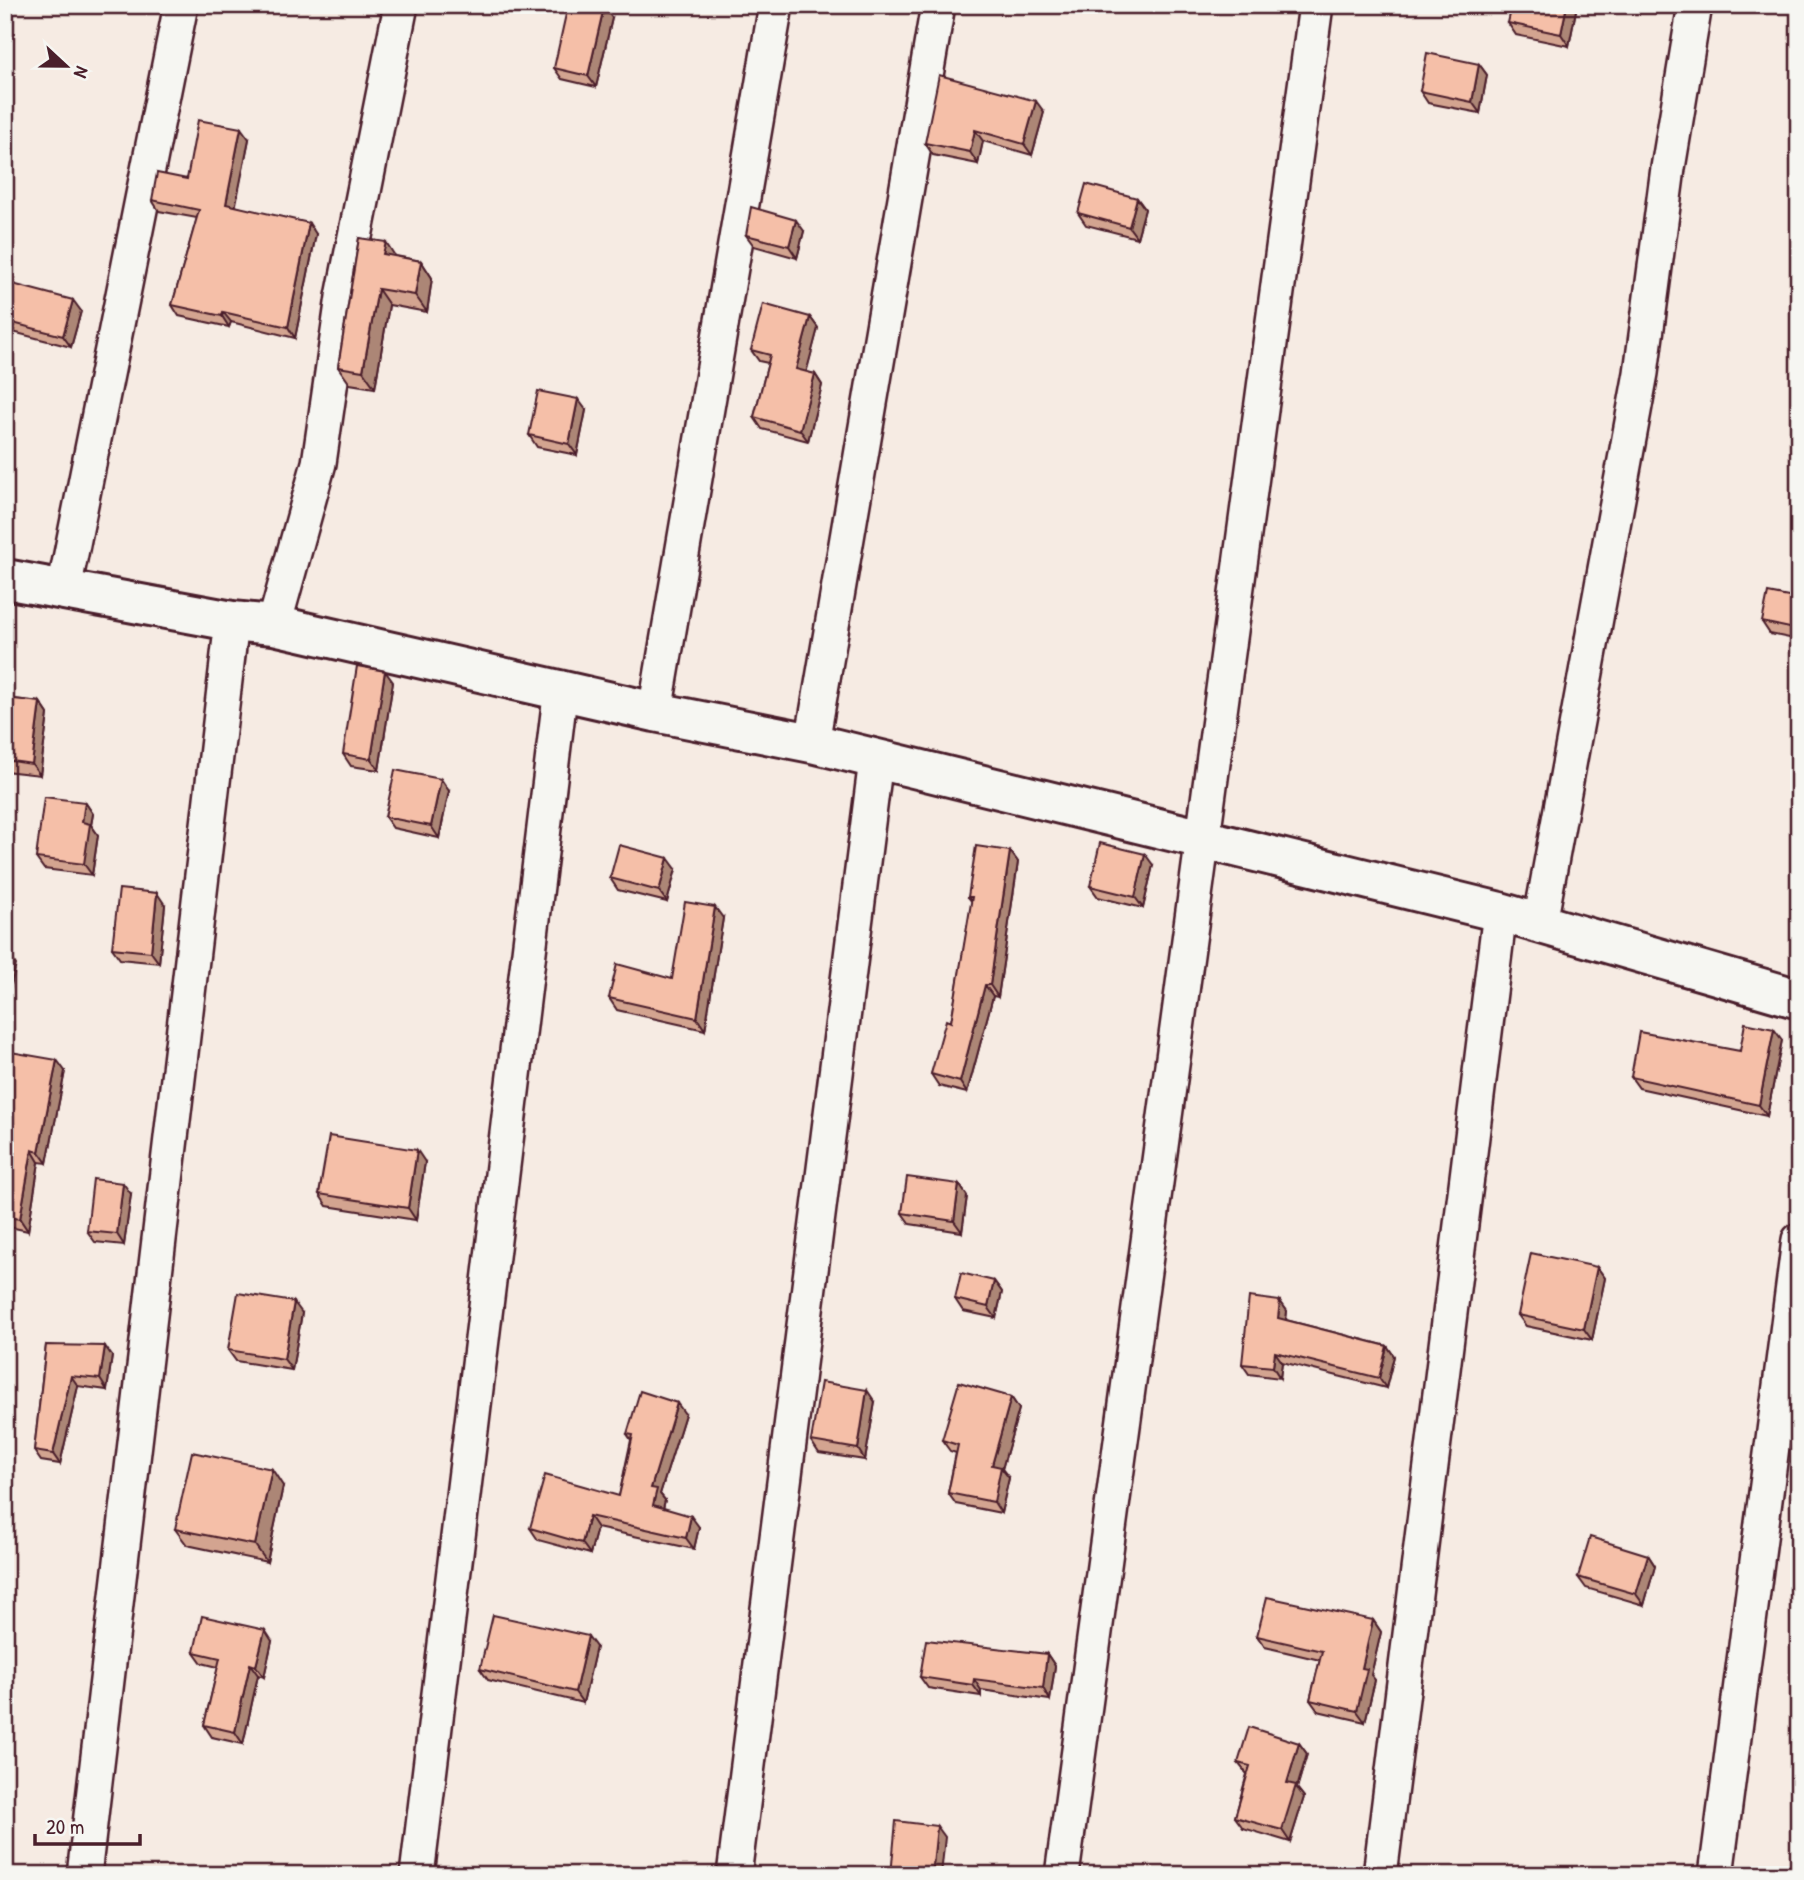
<svg xmlns="http://www.w3.org/2000/svg" width="1804" height="1880" font-family="'Patrick Hand',sans-serif">
  <style>
    .lines { fill: none; stroke-linecap: round; stroke-linejoin: round }
    .minor-casing { stroke: #4a1f2b; stroke-width: 38 }
    .secondary-casing { stroke: #4a1f2b; stroke-width: 44 }
    .minor { stroke: #f6f6f2; stroke-width: 33 }
    .secondary { stroke: #f6f6f2; stroke-width: 38 }
    .wall { fill: #d3a490; stroke: #4a1f2b; stroke-width: 2 }
    .shaded-wall { fill: #ac8676; stroke: #4a1f2b; stroke-width: 2 }
    .building { fill: #f5bfa8; stroke: #4a1f2b; stroke-width: 2 }
  </style>
  <rect width="100%" height="100%" fill="#f6ebe3"/>
  <filter id="ink" filterUnits="userSpaceOnUse"><feTurbulence type="fractalNoise" baseFrequency=".0143" numOctaves="2"/><feDisplacementMap in="SourceGraphic" scale="14" xChannelSelector="R" yChannelSelector="G"/><feConvolveMatrix kernelMatrix="1 2 1 2 8 2 1 2 1" color-interpolation-filters="sRGB"/></filter>
  <g filter="url(#ink)">
    <g class="lines">
      <defs>
        <path id="minor" d="M64 589 181 5
          M274 625 319 463 343 297 401 5
          M655 712 776 5
          M812 743 938 5
          M1540 923 1641 373 1668 168 1695 5
          M84 1875 232 621
          M417 1875 561 688
          M734 1875 876 760
          M1062 1875 1316 5
          M1380 1875 1500 912
          M1716 1875 1799 1240"/>
        <path id="secondary" d="M5 579 232 621 274 625 655 712 812 743 1500 912 1799 999"/>
      </defs>
      <use href="#minor" class="minor-casing"/>
      <use href="#secondary" class="secondary-casing"/>
      <use href="#minor" class="minor"/>
      <use href="#secondary" class="secondary"/>
    </g>
    <path class="wall" d="M1577 5 1569 46 1516 35 1508 23Z
      M612 18 596 87 562 79 554 68Z
      M1479 64 1487 75 1480 113 1428 103 1420 91Z
      M1044 112 1032 155 983 141 978 164 933 155 925 143Z
      M249 139 235 206 316 234 295 338 231 322 229 327 179 316 172 305 197 218 159 211 152 200Z
      M1137 198 1145 209 1137 238 1086 225 1078 213Z
      M804 231 797 258 754 246 746 235Z
      M359 238 396 256 421 261 432 278 427 312 389 305 375 388 350 384 338 367Z
      M5 282 81 311 71 347 5 330Z
      M810 317 818 328 806 372 815 374 822 385 808 441 762 429 754 417 768 363 759 361 751 350Z
      M586 410 577 455 537 447 529 435Z
      M1799 599V640L1770 634 1762 622Z
      M393 682 379 770 351 766 343 754Z
      M5 698 40 702 48 714 40 775 5 771Z
      M449 791 439 838 393 828 385 817Z
      M85 802 93 814 91 825 98 835 92 875 44 869 36 858Z
      M1010 851 1018 862 998 997 993 996 967 1093 939 1086 931 1074 951 1022 972 902 968 897Z
      M1153 865 1143 908 1098 897 1090 886Z
      M676 869 667 902 618 890 610 878Z
      M165 905 159 963 120 959 112 948Z
      M723 918 705 1030 617 1010 609 998 672 979Z
      M1782 1040 1767 1116 1639 1088 1631 1077Z
      M5 1051 65 1071 47 1163 39 1162 28 1231 5 1226Z
      M425 1162 416 1220 327 1206 319 1194Z
      M959 1184 967 1196 962 1232 910 1224 902 1213Z
      M131 1194 124 1245 95 1242 87 1231Z
      M1597 1267 1605 1278 1592 1340 1526 1326 1518 1315Z
      M994 1281 1002 1292 996 1318 963 1311 955 1299Z
      M1280 1301 1287 1311 1286 1320 1387 1346 1394 1356 1386 1388 1282 1362 1280 1378 1249 1374 1242 1364Z
      M302 1313 292 1370 236 1361 228 1350Z
      M46 1345 112 1356 107 1390 78 1386 60 1464 41 1461 34 1451Z
      M1011 1397 1019 1409 1002 1469 1009 1478 1001 1513 956 1504 948 1493 956 1453 950 1451 942 1440Z
      M875 1402 865 1460 819 1453 811 1441Z
      M685 1414 660 1494 665 1500 663 1508 699 1527 694 1549 597 1528 590 1554 538 1540 530 1528 619 1496 631 1440 627 1434Z
      M283 1486 267 1562 187 1545 175 1529Z
      M1648 1555 1655 1566 1644 1605 1586 1588 1578 1577Z
      M1373 1620 1381 1632 1371 1675 1375 1680 1365 1722 1318 1711 1310 1700 1320 1660 1265 1647 1257 1636Z
      M272 1641 264 1677 258 1675 243 1744 212 1737 204 1725 218 1667 202 1663 194 1652Z
      M596 1647 583 1703 488 1680 480 1669Z
      M1047 1654 1055 1666 1050 1700 981 1690V1696L928 1688 920 1677Z
      M1299 1743 1307 1754 1297 1788 1304 1797 1290 1842 1243 1828 1235 1817 1247 1774 1238 1763Z"/>
    <path class="shaded-wall" d="M1567 5H1577L1569 46 1561 34Z
      M604 7 612 18 596 87 588 76Z
      M1479 64 1487 75 1480 113 1472 102Z
      M1036 101 1044 112 1032 155 1024 144Z
      M241 128 249 139 234 214 226 204Z
      M975 130 983 141 978 164 970 152Z
      M1137 198 1145 209 1137 238 1129 227Z
      M796 220 804 231 797 258 789 246Z
      M309 223 316 234 295 338 288 327Z
      M386 242 397 259 383 254Z
      M421 261 432 278 427 312 415 295Z
      M378 289 389 305 375 388 363 371Z
      M73 300 81 311 71 347 63 336Z
      M223 312 231 322 229 327 222 316Z
      M810 317 818 328 804 381 796 369Z
      M815 374 822 385 808 441 800 430Z
      M578 399 586 410 577 455 569 444Z
      M385 671 393 682 379 770 371 759Z
      M40 702 48 714 40 775 32 764Z
      M441 779 449 791 439 838 431 826Z
      M85 802 93 814 91 825 98 835 92 875 84 864 82 822Z
      M1010 851 1018 862 998 997 990 985Z
      M1145 854 1153 865 1143 908 1135 897Z
      M668 858 676 869 667 902 659 891Z
      M157 893 165 905 159 963 151 952Z
      M715 907 723 918 705 1030 697 1018Z
      M9 955 16 965 6 1006 8 1009 5 1027V969Z
      M985 985 993 996 967 1093 960 1082Z
      M1774 1029 1782 1040 1767 1116 1759 1105Z
      M57 1060 65 1071 47 1163 39 1152Z
      M32 1150 39 1162 28 1231 20 1219Z
      M417 1150 425 1162 416 1220 408 1208Z
      M123 1183 131 1194 124 1245 117 1234Z
      M959 1184 967 1196 962 1232 954 1221Z
      M1597 1267 1605 1278 1592 1340 1584 1329Z
      M994 1281 1002 1292 996 1318 988 1307Z
      M1280 1301 1287 1311 1285 1328 1278 1318Z
      M294 1302 302 1313 292 1370 284 1359Z
      M105 1346 112 1356 107 1390 100 1379Z
      M1387 1346 1394 1356 1386 1388 1379 1378Z
      M1275 1352 1282 1362 1280 1378 1273 1367Z
      M71 1376 78 1386 60 1464 53 1454Z
      M867 1390 875 1402 865 1460 858 1449Z
      M1011 1397 1019 1409 1002 1469 1009 1478 1001 1513 994 1502 992 1465Z
      M677 1403 685 1414 660 1494 665 1500 661 1517 653 1505 651 1488Z
      M272 1469 283 1486 267 1562 255 1545Z
      M589 1516 597 1528 590 1554 582 1543Z
      M691 1516 699 1527 694 1549 686 1538Z
      M1648 1555 1655 1566 1644 1605 1636 1594Z
      M5 1583 9 1588 5 1607Z
      M1373 1620 1381 1632 1371 1675 1375 1680 1365 1722 1357 1711 1362 1668Z
      M265 1630 272 1641 264 1677 256 1666Z
      M588 1636 596 1647 583 1703 575 1692Z
      M1047 1654 1055 1666 1050 1700 1043 1688Z
      M250 1664 258 1675 243 1744 235 1732Z
      M974 1679 981 1690V1696L973 1685Z
      M1299 1743 1307 1754 1297 1788 1304 1797 1290 1842 1282 1830 1287 1783Z
      M937 1826 945 1837 941 1875H932Z"/>
    <path class="building" d="M568 5H596L604 7 588 76 554 68Z
      M1512 5H1567L1561 34 1508 23Z
      M1427 53 1479 64 1472 102 1420 91Z
      M939 75 1036 101 1024 144 975 130 970 152 925 143Z
      M198 120 241 128 226 204 309 223 288 327 223 312 222 316 172 305 199 210 152 200 157 173 187 179Z
      M1086 184 1137 198 1129 227 1078 213Z
      M751 207 796 220 789 246 746 235Z
      M359 238 386 242 383 254 421 261 415 295 378 289 363 371 338 367Z
      M5 282 73 300 63 336 5 321Z
      M763 304 810 317 796 369 815 374 800 430 754 417 770 355 751 350Z
      M538 391 578 399 569 444 529 435Z
      M1768 593 1799 599V630L1762 622Z
      M357 666 385 671 371 759 343 754Z
      M5 698 40 702 32 764 5 760Z
      M395 770 441 779 431 826 385 817Z
      M44 797 85 802 82 822 90 824 84 864 36 858Z
      M1100 843 1145 854 1135 897 1090 886Z
      M619 845 668 858 659 891 610 878Z
      M976 846 1010 851 990 985H985L960 1082 931 1074 946 1020 951 1022 972 897H968Z
      M119 889 157 893 151 952 112 948Z
      M685 902 715 907 697 1018 609 998 617 964 672 979Z
      M5 954 9 955 5 969Z
      M1745 1023 1774 1029 1759 1105 1631 1077 1639 1032 1740 1051Z
      M5 1051 57 1060 39 1152 32 1150 20 1219 5 1217Z
      M329 1136 417 1150 408 1208 319 1194Z
      M907 1177 959 1184 954 1221 902 1213Z
      M93 1179 123 1183 117 1234 87 1231Z
      M1531 1253 1597 1267 1584 1329 1518 1315Z
      M961 1273 994 1281 988 1307 955 1299Z
      M238 1293 294 1302 284 1359 228 1350Z
      M1249 1297 1280 1301 1278 1318 1387 1346 1379 1378 1275 1352 1273 1367 1242 1364Z
      M46 1345 105 1346 100 1379 71 1376 53 1454 34 1451Z
      M821 1382 867 1390 858 1449 811 1441Z
      M959 1382 1011 1397 992 1465 1001 1467 994 1502 948 1493 958 1445 942 1440Z
      M640 1391 677 1403 651 1488 657 1489 653 1505 691 1516 686 1538 589 1516 582 1543 530 1528 545 1475 619 1496 633 1435 627 1434Z
      M192 1452 272 1469 255 1545 175 1529Z
      M1590 1537 1648 1555 1636 1594 1578 1577Z
      M1267 1597 1373 1620 1362 1668 1367 1669 1357 1711 1310 1700 1322 1651 1257 1636Z
      M493 1615 588 1636 575 1692 480 1669Z
      M202 1616 265 1630 256 1666 250 1664 235 1732 204 1725 220 1658 194 1652Z
      M926 1640 1047 1654 1043 1688 974 1679 973 1685 920 1677Z
      M1249 1727 1299 1743 1287 1783 1296 1785 1282 1830 1235 1817 1250 1766 1238 1763Z
      M896 1821 937 1826 932 1875H891Z"/>
  </g>
  <rect width="1804" height="1880" fill="none" stroke="#f6f6f2" stroke-width="28"/>
  <rect x="14" y="14" width="1776" height="1852" fill="none" stroke="#4a1f2b" stroke-width="2.5" filter="url(#ink)"/>
  <g transform="translate(66 66) rotate(112)" stroke="#f6f6f2" stroke-width="5" paint-order="stroke">
  <path d="M0-5L12 26L0 18L-12 26Z" fill="#4a1f2b"/>
  <text y="-10" font-size="19" font-weight="bold" text-anchor="middle" fill="#4a1f2b">N</text>
  </g>
  <path d="M35 1834v10h105v-10" fill="none" stroke="#4a1f2b" stroke-width="3.5"/>
  <text x="46" y="1834" font-size="21" fill="#4a1f2b" stroke="#f6f6f2" stroke-width="5" paint-order="stroke">20 m</text>
</svg>
